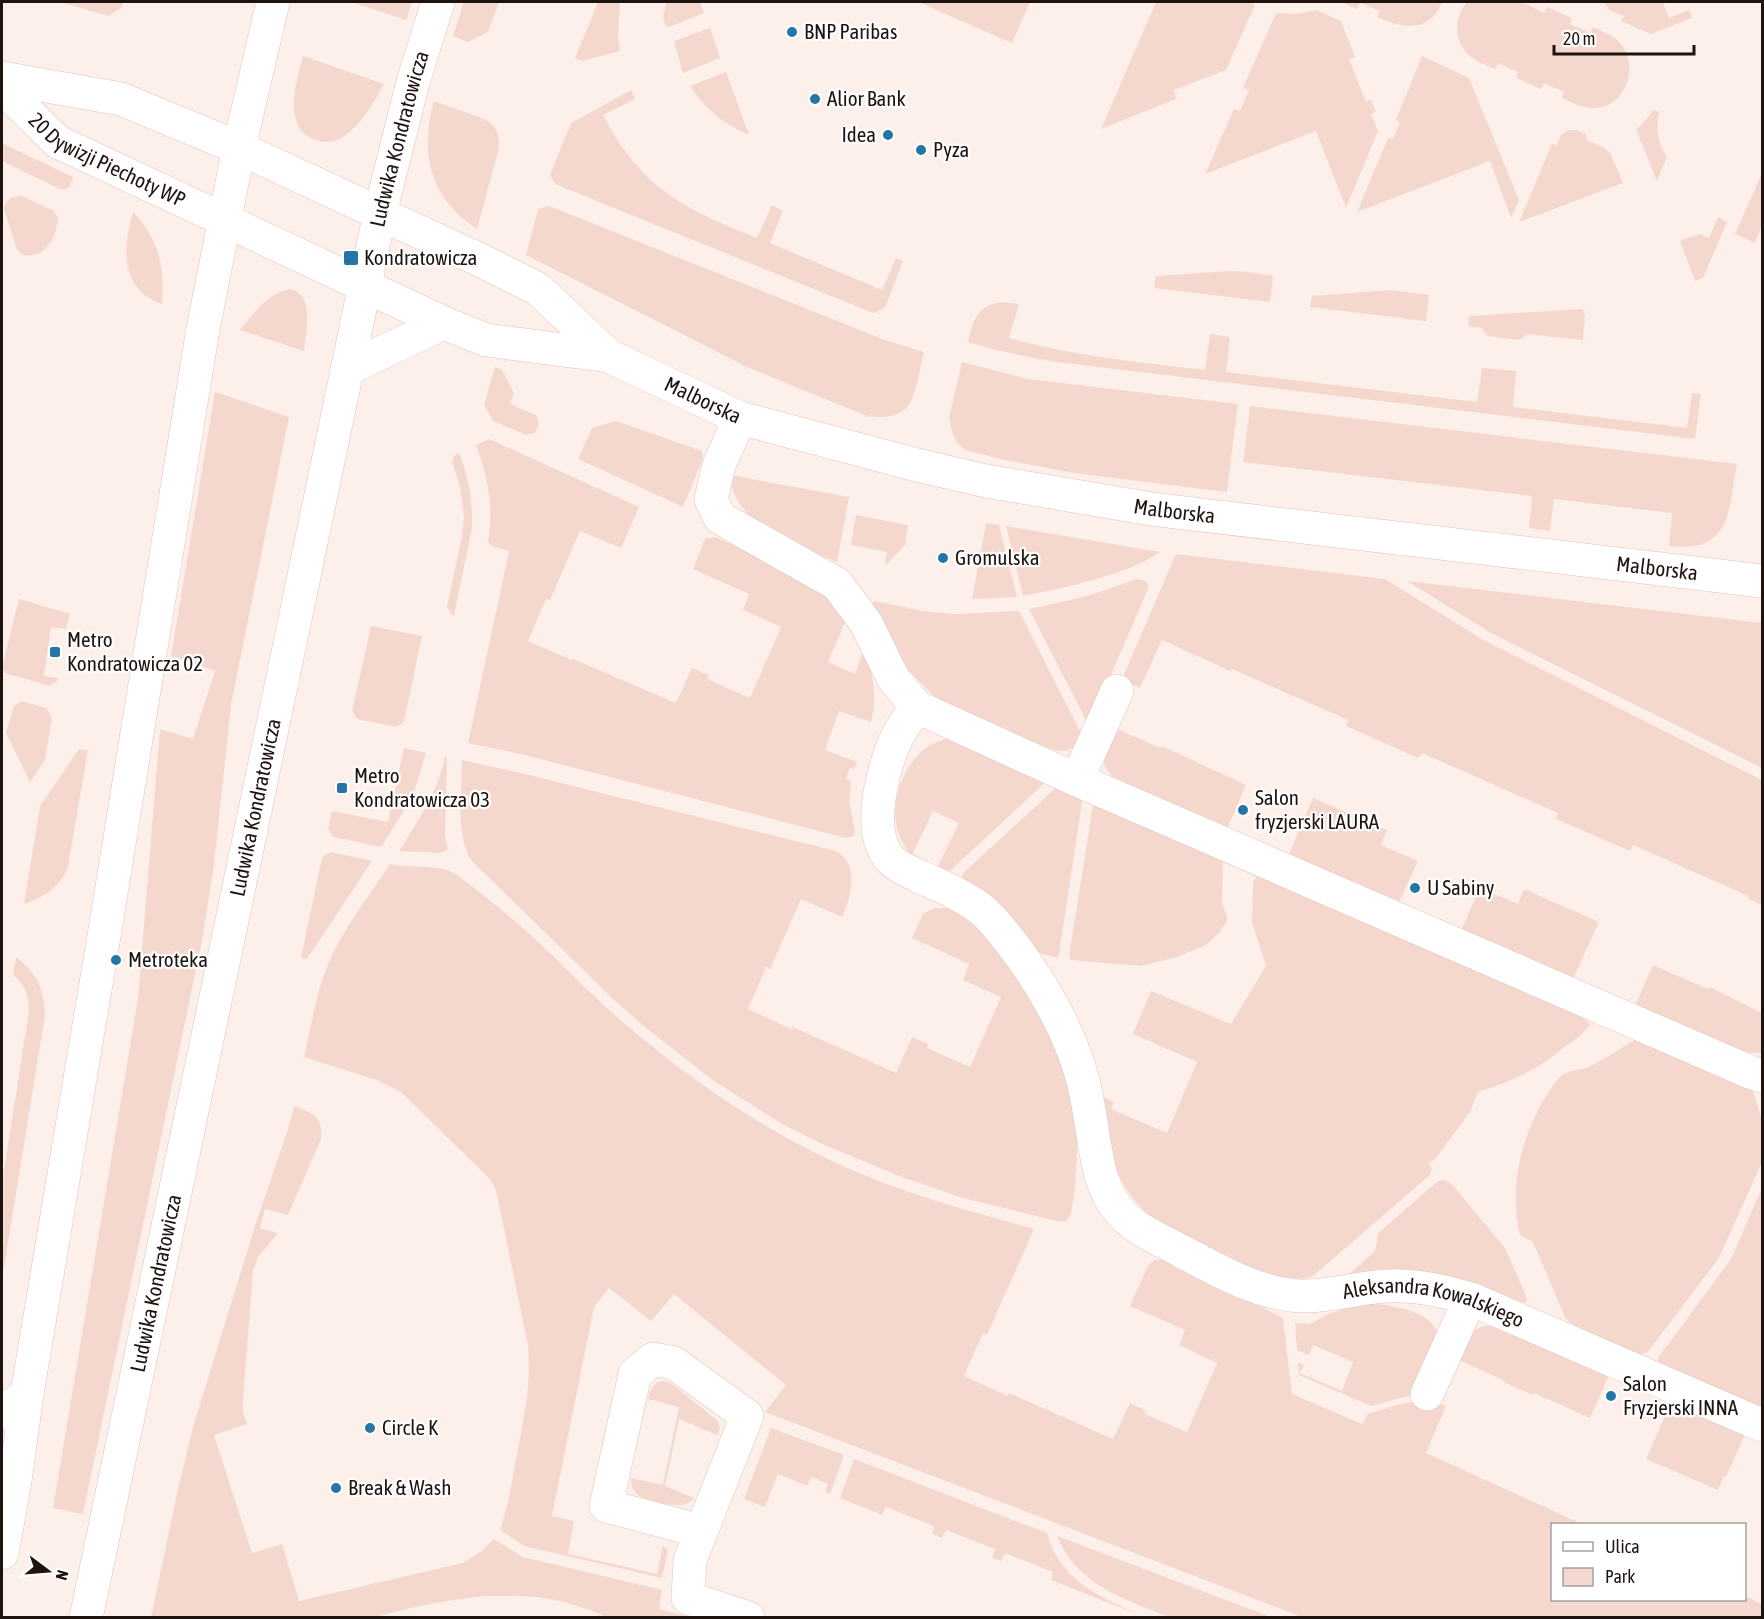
<svg xmlns="http://www.w3.org/2000/svg" width="1764" height="1619" font-family="'Asap Condensed',sans-serif">
  <style>
    .green { fill: #f5d8cd }
    .lines { fill: none; stroke-linecap: round; stroke-linejoin: round }
    .minor-casing { stroke: #e2c3b8; stroke-width: 34 }
    .tertiary-casing { stroke: #e2c3b8; stroke-width: 34 }
    .secondary-casing { stroke: #e2c3b8; stroke-width: 34 }
    .minor { stroke: #fff; stroke-width: 33 }
    .tertiary { stroke: #fff; stroke-width: 33 }
    .secondary { stroke: #fff; stroke-width: 33 }
    .poi-dot { fill: #2576a7; stroke: #fff; stroke-width: 2 }
    .labels { text-anchor: middle; stroke-width: 4.5; stroke-linejoin: round; paint-order: stroke }
    .poi-label { font-size: 21px; fill: #1e130f; stroke: #fff; text-anchor: start }
    .street-label { font-size: 21px; fill: #1e130f; stroke: #fff }
  </style>
  <rect width="100%" height="100%" fill="#fdf0eb"/>
  <path class="green" d="M60 2H123L121 8 108 16Z
    M351 2H412L406 20Z
    M464 2H499L488 32 468 42 453 36Z
    M598 2H620L618 35 620 51 582 61 575 58Z
    M666 2H700L704 13 669 27 665 24 663 17Z
    M918 2H1030L1012 43Z
    M1156 2H1250L1255 5 1226 70 1174 90 1176 99 1101 129Z
    M1341 2H1442C1430 33 1403 29 1377 17L1380 11 1360 3 1357 9Z
    M1467 2H1525L1524 3 1544 13 1547 7 1572 18 1570 24 1590 33 1593 27C1603 32 1614 35 1621 44 1639 65 1627 104 1598 108 1585 109 1574 104 1562 98L1564 92 1544 83 1541 89 1516 78 1518 72 1498 63 1495 69C1486 65 1476 62 1469 55 1453 40 1454 17 1467 2Z
    M1604 2H1663L1669 18 1689 10 1692 18 1651 34 1621 21 1624 16 1609 10Z
    M1316 10 1341 21 1355 57 1349 59 1366 102 1371 100 1376 112 1371 114 1378 131 1346 208 1316 131 1205 174 1234 109 1240 111 1249 90 1243 88 1276 13 1294 14Z
    M710 28 720 58 683 73 674 41Z
    M303 56 384 84C374 103 360 127 341 138 332 143 323 143 314 139 282 127 296 81 303 56Z
    M1422 56 1469 78 1519 200 1511 218 1490 161 1357 212 1388 138 1393 139 1400 122 1396 120Z
    M726 72 749 135C725 125 704 108 690 86Z
    M631 90 635 99 603 115C642 189 683 208 757 238L772 205 783 211 770 243 882 290 896 258 903 261 885 308 873 313 555 184 550 175 571 123Z
    M434 101 484 119C498 127 501 136 498 152L477 229C430 199 419 152 434 101Z
    M1653 110 1659 112C1656 129 1657 142 1667 157L1657 181 1636 130 1646 120Z
    M1568 130H1576L1586 134 1587 140 1604 148 1610 153 1623 183 1519 222 1552 144 1556 146 1561 135Z
    M2 143 73 177 70 187 62 190 2 161Z
    M1762 173V225L1755 243 1735 234Z
    M22 196 54 211C55 214 58 217 58 220 58 222 56 228 56 230 51 246 41 258 23 255L17 249 4 209C5 199 13 196 22 196Z
    M549 206 885 340 924 352C920 367 917 389 910 403 903 417 881 419 867 416L747 367 526 255 538 209Z
    M133 212C159 239 165 267 162 304 119 289 123 248 133 212Z
    M1718 217 1727 222 1703 278 1695 281 1680 241 1699 234 1709 238Z
    M1228 271 1248 272 1273 276 1270 302 1154 288 1156 276Z
    M290 289C315 294 306 332 304 351L240 330C254 313 268 293 290 289Z
    M1390 290 1429 295 1426 321 1310 307 1312 296Z
    M1004 302 1019 304 1009 338C1073 356 1139 362 1205 370L1210 334 1230 337 1226 372 1477 402 1482 368 1516 371 1513 407 1687 428 1692 393 1701 394 1695 439 1049 361 996 350 968 342C973 319 978 304 1004 302Z
    M1583 309 1585 316 1583 340 1528 334 1520 340 1487 336 1482 328 1468 326 1469 316Z
    M962 362 1028 379 1238 404 1227 492 1074 473 1000 459 965 450 957 442 952 432 949 418Z
    M495 367 502 370 514 393 510 404 536 415 539 424 535 433 526 435 493 421 484 405Z
    M215 392 289 417 231 705 214 865 202 941 83 1514 53 1508 138 998 160 729 193 739 215 671 171 656Z
    M1250 406 1737 464C1728 512 1732 553 1669 546L1672 513 1554 499 1550 531 1529 528 1532 496 1243 462Z
    M616 421 702 451 703 459 683 507 578 459 592 428Z
    M489 439 639 507 621 548 580 531 550 600 546 599 528 641 572 660 573 659 676 703 692 668 709 675 707 679 750 698 781 627 743 610 749 594 693 569 705 539 715 537 789 569 849 613 828 662 855 674 865 647C872 672 878 696 871 722L839 711 825 750 857 762 854 769 850 768 846 779 851 781 849 800 855 832 853 836 846 838 525 755 468 743 509 551 491 546 488 542C494 508 488 478 476 445Z
    M459 453C469 478 473 501 472 528L454 616 452 615 447 607 462 536 464 517 460 486 452 462 454 456Z
    M730 475 849 497 837 562C796 544 734 527 730 475Z
    M856 515 908 525 905 545 885 566 887 552 851 545Z
    M986 523 999 525 1017 597 972 599Z
    M1006 526 1160 552C1127 575 1063 588 1023 596Z
    M1176 554 1385 579 1485 641 1762 780V905L1748 899V896L1633 845 1630 851 1556 819 1558 813 1422 753 1418 758 1346 726 1348 720 1232 669 1230 671 1162 640 1140 688 1122 679Z
    M1136 579 1146 581 1148 584V589L1089 726 1029 609C1065 602 1102 593 1136 579Z
    M1407 581 1762 623V768L1491 633Z
    M19 599 70 614 66 629 51 627 44 676 58 678 57 681 50 686 5 673 2 667Z
    M875 601 922 611 954 614 1019 611 1083 737C1072 751 1068 753 1050 749L942 701 933 695 908 670 872 611 871 604Z
    M371 626 422 636 404 722 396 727 357 719 352 711Z
    M22 701 46 708 52 717 45 760 30 782 6 733 14 706Z
    M1112 727 1161 748 1162 746 1246 785 1228 827 1113 777C1096 761 1106 746 1112 727Z
    M945 739H953L1049 779 951 870 945 872 937 868 959 823 933 811 912 855C884 828 894 778 920 753 927 746 936 742 945 739Z
    M404 748 426 753 415 789 404 811 381 847 333 837 328 829 332 811 388 822Z
    M79 749 88 750 68 867C60 887 44 897 24 904L40 806Z
    M445 757H447L445 836 448 849 441 853 399 851C418 821 438 792 445 757Z
    M462 760 521 773 836 851C860 864 851 897 842 917L801 899 770 969 766 967 748 1009 791 1029 793 1027 896 1073 912 1037 928 1044 927 1048 970 1067 1001 997 963 980 969 964 912 938 923 914 934 908H950L956 910 984 933 1026 991 1056 1044 1066 1074 1077 1128V1156L1075 1189 1071 1214 1066 1221H1057L963 1198 899 1176 820 1143 784 1125 714 1081 646 1028 613 999 471 860C455 833 462 791 462 760Z
    M1060 784 1080 793 1082 803 1059 954 1057 958 1037 952 963 882 962 874Z
    M1313 798 1387 830 1381 845 1418 861 1399 902 1289 854Z
    M1098 801 1223 860 1222 904 1227 915V921L1219 933 1206 945 1177 957 1141 966 1071 960 1069 956 1093 805Z
    M331 852 372 861 307 959 301 958 322 857Z
    M390 864C412 869 437 863 456 874 483 895 509 915 534 938 568 970 600 1004 637 1034 707 1092 784 1143 869 1177 922 1199 978 1213 1034 1229L987 1335 983 1333 964 1376 1008 1396 1009 1393 1113 1439 1130 1403 1145 1410V1414L1187 1432 1217 1363 1179 1345 1185 1330 1130 1306 1148 1266 1154 1260H1166L1283 1318 1292 1394 1362 1424 1368 1414C1394 1407 1420 1394 1446 1406L1426 1453 1582 1524H1552V1600H1744L1745 1596 1762 1604V1617H1302L765 1412 786 1385 674 1294 651 1321 609 1288 594 1307 552 1516 574 1521 568 1554 657 1574 663 1545 668 1551 662 1578 524 1546 500 1530 508 1503 527 1399 529 1373 528 1346 496 1190 490 1179 401 1092 377 1080 304 1057C311 1028 315 996 327 967 340 933 370 895 390 864Z
    M1260 874 1576 1012 1590 1024C1583 1035 1573 1041 1562 1049 1535 1071 1511 1082 1478 1092L1470 1112 1435 1159 1429 1163 1432 1169 1430 1175 1313 1276C1275 1291 1186 1236 1151 1217 1109 1179 1111 1149 1101 1096L1114 1102 1111 1109 1167 1133 1197 1062 1133 1034 1151 991 1231 1024 1266 966 1252 922 1253 881Z
    M1480 888 1518 904 1524 889 1599 922 1573 979 1461 930Z
    M16 957C37 973 44 989 45 1015L2 1280V1183L29 1011C29 996 25 984 13 975Z
    M1653 965 1708 989 1710 987 1762 1013V1053H1746L1635 1006Z
    M1636 1039 1752 1088 1762 1120V1162L1719 1258 1647 1353 1641 1354 1635 1353 1570 1323 1565 1317 1533 1242 1520 1235C1509 1191 1520 1140 1543 1101 1549 1093 1554 1082 1562 1075 1569 1070 1581 1071 1589 1067 1605 1059 1621 1048 1636 1039Z
    M294 1106C312 1113 323 1116 321 1139L288 1215 265 1209 260 1228 278 1233 258 1257 253 1271 243 1400V1412L247 1424 214 1435 252 1553 282 1544 299 1601 463 1563 482 1551 494 1539 523 1557 662 1590 659 1609 689 1617H606L590 1610 561 1601 537 1597 513 1596H484L453 1600 410 1608 375 1617H151L178 1489 193 1427 255 1226 288 1129Z
    M1443 1180 1449 1182 1455 1188 1505 1248 1525 1293 1527 1301 1521 1303 1468 1281 1427 1272 1346 1277 1375 1251 1378 1233 1438 1181Z
    M1762 1188V1409L1659 1364 1658 1358 1731 1259Z
    M1367 1302C1390 1307 1428 1308 1438 1333L1416 1394 1371 1406 1299 1375 1298 1362 1304 1365 1300 1373 1342 1391 1353 1362 1313 1345 1309 1355 1297 1350 1295 1323 1310 1324 1328 1314Z
    M1484 1326H1495L1610 1373 1590 1418 1534 1393 1533 1395 1503 1382V1380L1454 1358 1472 1331Z
    M657 1382 664 1381 672 1384 718 1421 720 1428 717 1435 679 1419 665 1486 694 1498C690 1502 687 1504 681 1505 673 1506 644 1501 638 1495 632 1490 631 1485 631 1478L663 1485 679 1407 648 1399 650 1391Z
    M1672 1400 1746 1432 1726 1477 1724 1476 1718 1490 1646 1459Z
    M771 1428 844 1455 830 1494 825 1492 828 1484 811 1477 807 1486 778 1474 765 1507 744 1499Z
    M854 1459 1047 1533C1060 1580 1097 1595 1137 1614L1051 1580 1053 1572 1005 1553 1001 1561 992 1558 995 1549 946 1530 942 1538 932 1534 934 1526 886 1507 882 1515 840 1498Z
    M1057 1536 1271 1617 1172 1618C1128 1601 1076 1585 1057 1536Z"/>
  <g class="lines">
    <defs>
      <g id="minor">
        <path d="M2 78 121 99 239 148 480 260 538 289 609 356"/>
        <path id="s1" d="M2 87 58 142 444 323 486 340 609 356 740 418 917 465 986 481 1151 509 1762 581"/>
        <path d="M740 418 719 465 711 499 720 518 837 584 866 623 893 678 917 707 1077 780 1750 1072 1762 1076"/>
        <path id="s2" d="M917 707C910 716 903 726 897 737 884 765 868 823 885 852 893 867 915 874 930 881 948 889 967 898 982 910 994 920 1003 932 1012 944 1042 983 1071 1033 1083 1081 1091 1112 1093 1145 1101 1176 1105 1187 1109 1199 1117 1208 1133 1229 1159 1239 1181 1251 1218 1270 1258 1294 1300 1296 1323 1297 1345 1291 1368 1288 1404 1282 1437 1289 1471 1299L1762 1425"/>
        <path d="M1077 780 1117 691"/>
        <path d="M1427 1394 1470 1299"/>
        <path d="M701 1531 606 1506 635 1374 653 1359 674 1363 747 1416 690 1560 688 1598 748 1618"/>
      </g>
      <path id="tertiary" d="M2 1413 27 1394"/>
      <g id="secondary">
        <path d="M347 369 444 323"/>
        <path d="M2 1553 15 1481 27 1394 103 942 203 329 239 148 273 2"/>
        <path id="s3" d="M86 1618 380 213 413 82 438 2"/>
      </g>
    </defs>
    <use href="#minor" class="minor-casing"/>
    <use href="#tertiary" class="tertiary-casing"/>
    <use href="#secondary" class="secondary-casing"/>
    <use href="#minor" class="minor"/>
    <use href="#tertiary" class="tertiary"/>
    <use href="#secondary" class="secondary"/>
  </g>
  <g class="poi-dot">
    <circle cx="792" cy="32" r="6"/>
    <circle cx="815" cy="99" r="6"/>
    <circle cx="888" cy="135" r="6"/>
    <circle cx="921" cy="150" r="6"/>
    <rect x="343" y="250" width="16" height="16" rx="3"/>
    <circle cx="943" cy="558" r="6"/>
    <rect x="49" y="646" width="12" height="12" rx="3"/>
    <rect x="336" y="782" width="12" height="12" rx="3"/>
    <circle cx="1243" cy="810" r="6"/>
    <circle cx="1415" cy="888" r="6"/>
    <circle cx="116" cy="960" r="6"/>
    <circle cx="1611" cy="1396" r="6"/>
    <circle cx="370" cy="1428" r="6"/>
    <circle cx="336" cy="1488" r="6"/>
  </g>
  <g class="labels">
    <g class="poi-label">
      <text x="804" y="39">BNP Paribas</text>
      <text x="827" y="106">Alior Bank</text>
      <text x="876" y="142" text-anchor="end">Idea</text>
      <text x="933" y="157">Pyza</text>
      <text x="364" y="265">Kondratowicza</text>
      <text x="955" y="565">Gromulska</text>
      <text x="67" y="647">Metro<tspan x="67" dy="24">Kondratowicza 02</tspan></text>
      <text x="354" y="783">Metro<tspan x="354" dy="24">Kondratowicza 03</tspan></text>
      <text x="1255" y="805">Salon<tspan x="1255" dy="24">fryzjerski LAURA</tspan></text>
      <text x="1427" y="895">U Sabiny</text>
      <text x="128" y="967">Metroteka</text>
      <text x="1623" y="1391">Salon<tspan x="1623" dy="24">Fryzjerski INNA</tspan></text>
      <text x="382" y="1435">Circle K</text>
      <text x="348" y="1495">Break &amp; Wash</text>
    </g>
    <g class="street-label">
      <text dy="7" stroke="none"><textPath href="#s3" startOffset="1512">Ludwika Kondratowicza</textPath></text>
      <text dy="7" stroke="none"><textPath href="#s1" startOffset="130">20 Dywizji Piechoty WP</textPath></text>
      <text dy="7" stroke="none"><textPath href="#s1" startOffset="778">Malborska</textPath></text>
      <text dy="7" stroke="none"><textPath href="#s1" startOffset="1264">Malborska</textPath></text>
      <text dy="7" stroke="none"><textPath href="#s1" startOffset="1750">Malborska</textPath></text>
      <text dy="7" stroke="none"><textPath href="#s3" startOffset="828">Ludwika Kondratowicza</textPath></text>
      <text dy="7" stroke="none"><textPath href="#s3" startOffset="342">Ludwika Kondratowicza</textPath></text>
      <text dy="7" stroke="none"><textPath href="#s2" startOffset="945">Aleksandra Kowalskiego</textPath></text>
    </g>
  </g>
  <rect width="1764" height="1619" fill="none" stroke="#1e130f" stroke-width="6"/>
  <rect x="1551" y="1523" width="195" height="78" fill="#ffffff" stroke="#a5a19f" stroke-width="1.5"/>
  <rect x="1563" y="1542" width="30" height="9" fill="#ffffff" stroke="#a5a19f" stroke-width="1.5"/>
  <text x="1605" y="1553" font-size="18" fill="#1e130f">Ulica</text>
  <rect x="1563" y="1568" width="30" height="18" fill="#f5d8cd" stroke="#a5a19f" stroke-width="1.5"/>
  <text x="1605" y="1583" font-size="18" fill="#1e130f">Park</text>
  <g transform="translate(48 1571) rotate(106)" stroke="#ffffff" stroke-width="4.5" paint-order="stroke">
  <path d="M0-4.5L10 22L0 15L-10 22Z" fill="#1e130f"/>
  <text y="-9" font-size="16" font-weight="bold" text-anchor="middle" fill="#1e130f">N</text>
  </g>
  <path d="M1554 45v9h140v-9" fill="none" stroke="#1e130f" stroke-width="3"/>
  <text x="1563" y="45" font-size="18" fill="#1e130f" stroke="#ffffff" stroke-width="4.5" paint-order="stroke">20 m</text>
</svg>
